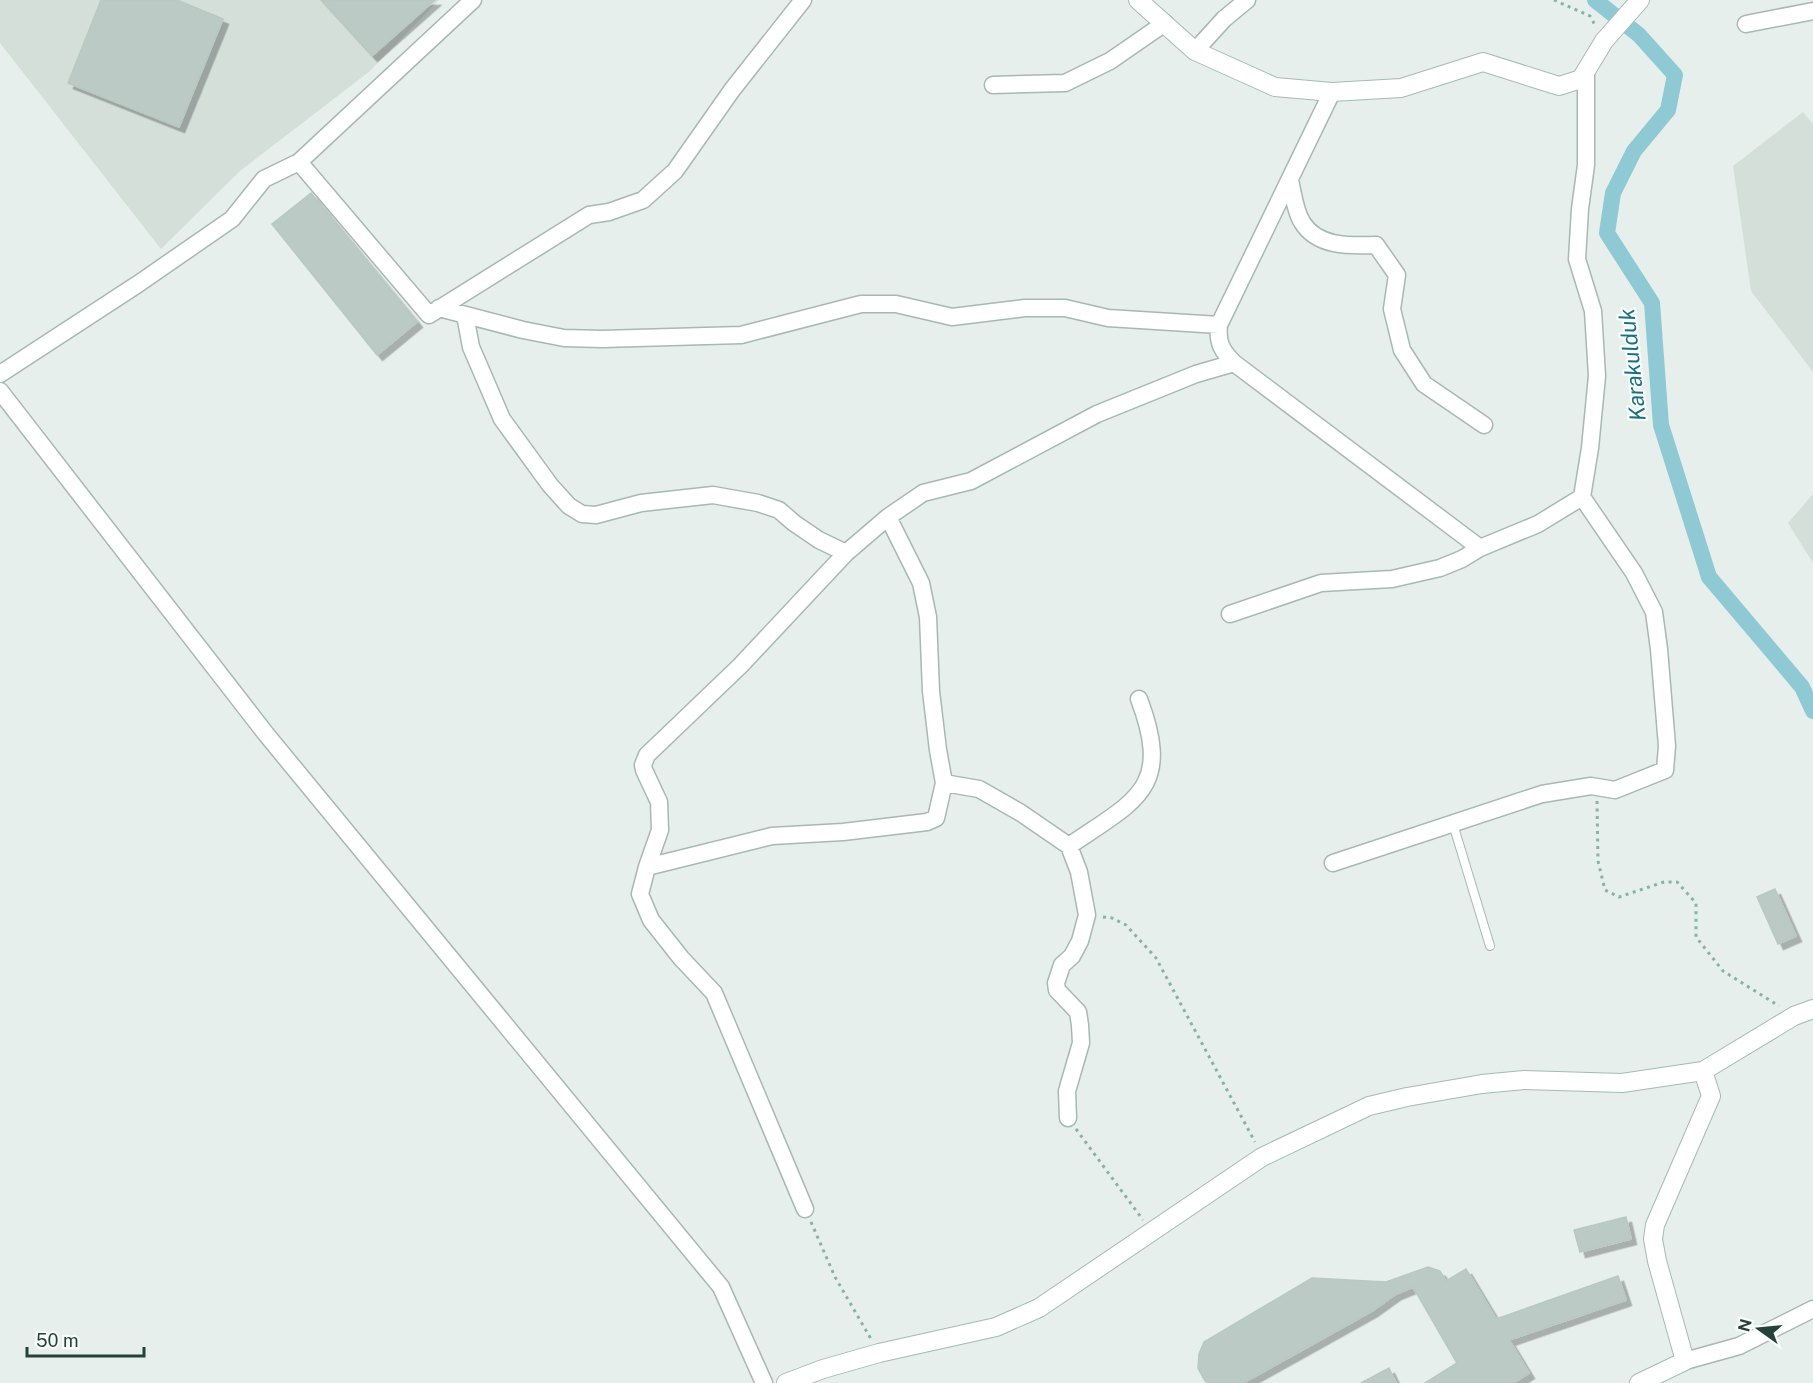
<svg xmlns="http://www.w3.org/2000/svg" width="1813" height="1383" font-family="'Public Sans',sans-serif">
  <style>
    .built { fill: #d4dfda }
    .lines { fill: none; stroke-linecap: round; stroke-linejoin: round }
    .canal { stroke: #8ec9d4; stroke-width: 16 }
    .building { fill: #bbcac4; stroke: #b8c9c2; stroke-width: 1.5; filter: url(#shadow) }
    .lane-casing { stroke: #a8b8b2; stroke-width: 10 }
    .street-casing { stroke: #a8b8b2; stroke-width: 19 }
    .secondary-casing { stroke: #a4bbb3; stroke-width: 20 }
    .path { stroke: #86b3a5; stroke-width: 3; stroke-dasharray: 3 4.5; stroke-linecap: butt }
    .lane { stroke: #fff; stroke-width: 8 }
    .street { stroke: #fff; stroke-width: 16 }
    .secondary { stroke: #fff; stroke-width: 18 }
    .labels { text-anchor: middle; stroke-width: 4.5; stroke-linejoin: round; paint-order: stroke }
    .water-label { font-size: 22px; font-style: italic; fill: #1c6f80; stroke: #f7fbf9 }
  </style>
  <defs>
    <filter id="shadow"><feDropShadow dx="5.5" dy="5.5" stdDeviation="0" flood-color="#0004"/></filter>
  </defs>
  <rect width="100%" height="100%" fill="#e6efeb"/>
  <path class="built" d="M0 0H439L370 71 240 171 161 249 0 43Z
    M1803 112 1813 124V372L1751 291 1733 166Z
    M1813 494V563L1788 523Z"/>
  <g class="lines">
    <path class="canal" d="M1595 0 1639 35 1675 75 1668 110 1634 151 1613 193 1607 233 1652 303 1661 425 1709 577 1802 687 1813 711"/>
  </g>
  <path class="building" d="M101 0H177L223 19 179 127 68 83Z
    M321 0H435L372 56Z
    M311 193 417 322 377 355 272 224Z
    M1775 889 1796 936 1778 944 1757 897Z
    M1626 1217 1631 1239 1580 1252 1574 1230Z
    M1428 1267 1440 1271 1446 1281 1466 1269 1496 1319 1618 1276 1626 1300 1509 1340 1529 1373 1513 1383H1425L1457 1363 1413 1287 1396 1294 1372 1311 1243 1383H1209L1205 1381 1198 1368 1199 1354 1204 1342 1312 1278 1386 1282Z
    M1389 1368 1396 1383H1361Z"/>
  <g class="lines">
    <defs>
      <path id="lane" d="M1453 824 1490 946"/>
      <path id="street" d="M1746 24 1813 11
        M1195 51 1224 19 1247 0
        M993 85 1065 83 1110 61 1165 23
        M1332 92 1219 325C1217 343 1222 351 1234 363L1480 548
        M299 162 429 315 589 215 609 212 643 200 675 171 732 90 803 0
        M1290 180C1293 193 1295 211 1302 222 1317 247 1349 246 1376 245L1397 275 1392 309 1402 350 1424 384 1484 425
        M439 308 523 330 564 338 602 339 741 335 861 304H896L952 317 1025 308H1065L1108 318 1219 325
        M465 315 471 347 502 419 550 485 569 506 582 514 596 515 641 503 713 495 758 503 779 510 794 523 819 540 846 553
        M0 374 138 284 232 219 264 179 299 162 473 0
        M0 391 266 734 721 1287 764 1383
        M1230 614 1321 583 1392 579 1440 568 1462 559 1480 548 1538 524 1582 497 1590 448 1597 376 1593 311 1577 259 1580 209 1586 165V71
        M944 783 979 789 1021 813 1069 846 1079 872 1087 915 1080 941 1072 956 1062 965 1056 983 1057 990 1078 1012 1080 1025 1081 1043 1067 1091 1068 1118
        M1069 846C1136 800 1173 789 1139 699
        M1333 863 1542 794 1591 786 1615 790 1665 770 1667 746 1659 649 1654 612 1634 573 1582 497
        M647 867 772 836 843 832 927 822 936 818 944 783 938 750 931 691 928 617 921 583 888 517
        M805 1209 714 993 681 958 651 920 640 894 647 867 660 830 659 802 644 770 643 765 647 755 740 666 846 553 888 517 923 493 971 481 1097 414 1196 374 1234 363
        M1685 1361 1739 1346 1813 1309"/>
      <path id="secondary" d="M1138 0 1195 51 1275 87 1332 92 1401 88 1483 62 1559 86 1581 79 1604 41 1640 0
        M786 1383 823 1369 879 1353 996 1327 1039 1308 1262 1157 1369 1106 1407 1097 1482 1084 1524 1080 1622 1083 1703 1071 1794 1016 1813 1009
        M1639 1383 1685 1361 1657 1261 1653 1239 1655 1225 1711 1096 1703 1071"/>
    </defs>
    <use href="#lane" class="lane-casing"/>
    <use href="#street" class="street-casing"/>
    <use href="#secondary" class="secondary-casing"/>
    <path class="path" d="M1554 0 1590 16 1596 27
      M1597 801 1598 861 1605 890 1619 897 1664 882H1677L1696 903V937L1723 971 1779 1006
      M1103 917 1112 918 1126 925 1156 958 1255 1142
      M1076 1129 1143 1220
      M811 1222 835 1277 871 1339"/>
    <use href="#lane" class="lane"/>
    <use href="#street" class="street"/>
    <use href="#secondary" class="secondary"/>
  </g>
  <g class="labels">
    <g class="water-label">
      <text transform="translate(1632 365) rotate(-96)" y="8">Karakulduk</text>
    </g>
  </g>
  <g transform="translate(1759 1329) rotate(285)" stroke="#f7fbf9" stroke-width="4.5" paint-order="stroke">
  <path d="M0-4.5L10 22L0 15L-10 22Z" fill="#24423a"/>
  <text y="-9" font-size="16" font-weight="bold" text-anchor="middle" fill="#24423a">N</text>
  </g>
  <path d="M27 1347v9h117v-9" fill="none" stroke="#24423a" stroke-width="3"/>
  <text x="36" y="1347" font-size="18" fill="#24423a" stroke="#f7fbf9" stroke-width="4.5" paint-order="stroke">50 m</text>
</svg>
